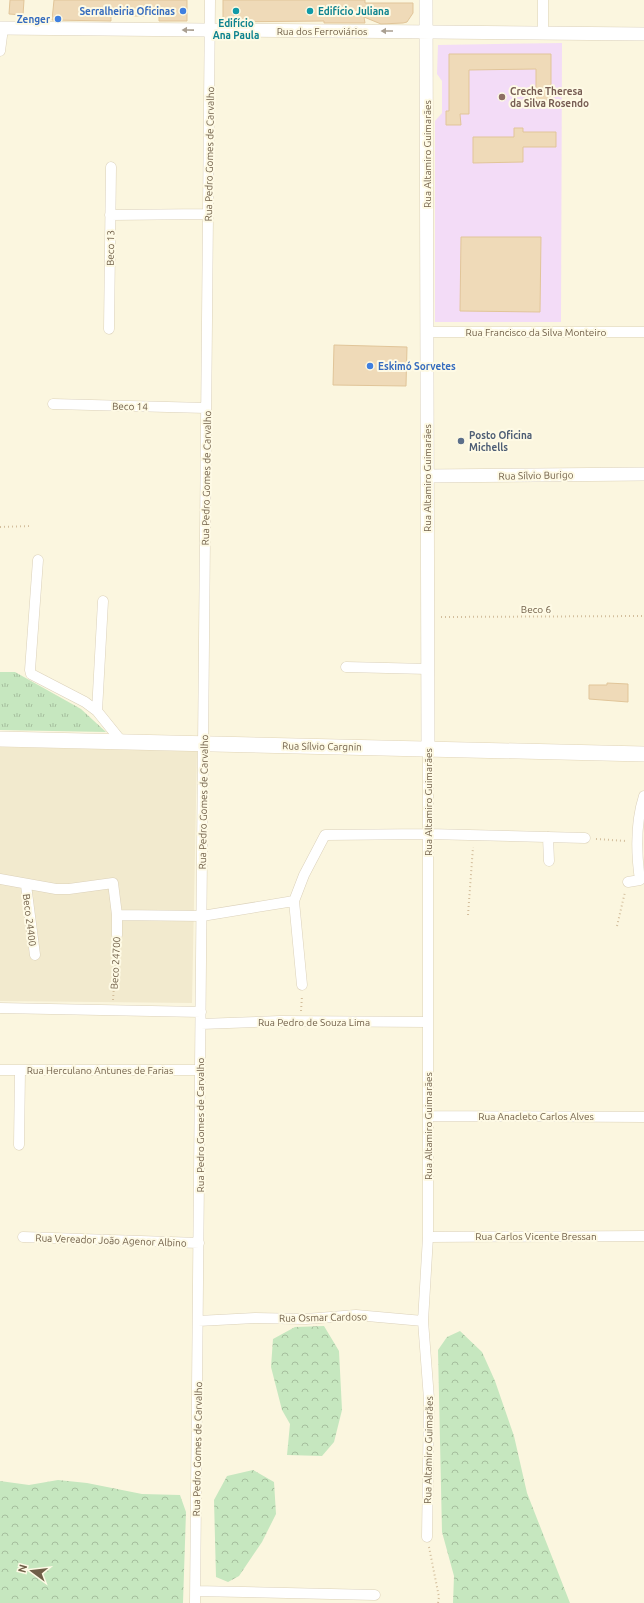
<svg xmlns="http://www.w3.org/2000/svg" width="644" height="1603" font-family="Ubuntu,sans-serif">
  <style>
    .residential { fill: #f2eace }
    .education { fill: #f3dcf7 }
    .forest { fill: url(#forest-crowns) }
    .park { fill: url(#park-tufts) }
    .building { fill: #efdab8; stroke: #e1c599 }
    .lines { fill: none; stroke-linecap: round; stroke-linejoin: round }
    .minor-casing { stroke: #dbd1ba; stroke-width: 11 }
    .tertiary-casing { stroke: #dbd1ba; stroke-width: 14 }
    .secondary-casing { stroke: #e0d4b7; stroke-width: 16 }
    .path { stroke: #d3be9c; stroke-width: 2; stroke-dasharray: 1 3; stroke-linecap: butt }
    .minor { stroke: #fff; stroke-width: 10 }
    .tertiary { stroke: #fff; stroke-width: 13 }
    .secondary { stroke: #fff; stroke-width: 15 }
    .oneway { fill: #a99f91 }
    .shop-dot { fill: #3f7fe0; stroke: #fefae5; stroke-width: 1.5 }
    .culture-dot { fill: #0f9aa8; stroke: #fefae5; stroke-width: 1.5 }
    .education-dot { fill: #8d6e63; stroke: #fefae5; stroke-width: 1.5 }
    .service-dot { fill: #5c6f8a; stroke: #fefae5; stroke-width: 1.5 }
    .labels { text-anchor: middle; stroke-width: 4; stroke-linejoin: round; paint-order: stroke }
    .shop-label { font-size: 10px; font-weight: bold; fill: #366cbe; stroke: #fefae5; text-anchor: end }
    .culture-label { font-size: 10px; font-weight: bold; fill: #0d838f; stroke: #fefae5; text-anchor: start }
    .street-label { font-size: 10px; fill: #705f48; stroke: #fefae5 }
    .education-label { font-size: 10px; font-weight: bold; fill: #785e54; stroke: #fefae5; text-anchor: start }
    .service-label { font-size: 10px; font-weight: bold; fill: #4e5e75; stroke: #fefae5; text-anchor: start }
  </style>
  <defs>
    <pattern id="forest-crowns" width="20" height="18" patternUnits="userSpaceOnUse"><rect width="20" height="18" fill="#c6e7bf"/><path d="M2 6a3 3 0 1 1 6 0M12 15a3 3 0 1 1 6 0" fill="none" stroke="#a5be9d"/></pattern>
    <pattern id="park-tufts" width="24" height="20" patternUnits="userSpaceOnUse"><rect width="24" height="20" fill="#c6e7bf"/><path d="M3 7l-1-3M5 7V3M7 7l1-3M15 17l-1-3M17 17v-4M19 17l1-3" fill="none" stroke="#a5be9d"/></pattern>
  </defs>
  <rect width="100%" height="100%" fill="#fbf6df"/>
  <path class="residential" d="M0 747 197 751 192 1003 0 1001Z"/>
  <path class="education" d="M562 43 561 322H435V121L442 113V81L437 74 438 45Z"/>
  <path class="forest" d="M324 1326 339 1351 342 1410 334 1442 322 1456 287 1455 290 1424 282 1410 271 1367 273 1339 295 1327Z
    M460 1331 482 1352 495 1381 514 1436 527 1493 570 1603H453L454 1576 442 1532 438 1350 447 1337Z
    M253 1470 274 1482 276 1514 262 1542 239 1576 228 1582 216 1577 214 1500 227 1476Z
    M58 1480 87 1483 142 1494 180 1495 186 1512 183 1603H0V1481L29 1485Z"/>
  <path class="park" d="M0 672H15L81 709 106 732 0 730Z"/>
  <path class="building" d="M10 0H24L23 15 9 14Z
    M54 0H187V21H159V16H111V21L52 20Z
    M223 0H365V3H413V13L407 22 403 23 381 24 364 17 365 23H324V21L223 22Z
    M449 54H551V103H536V69L469 70V114H460L461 125H446V111H449Z
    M514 128H523V132H556V147H523V162L473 163V137H514Z
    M461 237H541L540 312 460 311Z
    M334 345 407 347 406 386 333 385Z
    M607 683 628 684V702L589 699V685H607Z"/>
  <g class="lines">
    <defs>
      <path id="minor" d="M543 0V33
        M0 51 3 28
        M110 215 208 214
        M109 329 111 167
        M427 332H644
        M53 404 206 408
        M38 560 30 670 31 674 85 702 97 711 122 742
        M346 667 428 669
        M97 711 103 601
        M548 837 549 861
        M0 879 56 889H69L113 883 117 915 202 916 294 901
        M628 882 640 880C636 852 635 824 644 796
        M26 885 35 955
        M117 915V935
        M302 985 294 901 304 875 325 835 428 834 585 838
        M0 1008 201 1012
        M201 1024 280 1021 428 1022
        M0 1070H200
        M428 1116 644 1117
        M19 1145 20 1070
        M23 1237 199 1243
        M428 1237 644 1236
        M198 1321 255 1318 306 1319 356 1315 423 1321
        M427 1537 429 1399 423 1321 428 1237V749
        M195 1591 375 1595
        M195 1603 210 0"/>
      <path id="tertiary" d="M426 0 428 749
        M0 28 644 34
        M427 476 644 474"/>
      <path id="secondary" d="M0 739 644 754"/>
    </defs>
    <use href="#minor" class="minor-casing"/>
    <use href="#tertiary" class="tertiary-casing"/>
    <use href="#secondary" class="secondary-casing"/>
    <path class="path" d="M0 527 32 526
      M441 617 644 616
      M596 839 626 841
      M468 915 473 847
      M617 926 625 892
      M113 1000 117 944
      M301 1011 302 996
      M429 1547 439 1597 438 1603"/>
    <use href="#minor" class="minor"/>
    <use href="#tertiary" class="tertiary"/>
    <use href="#secondary" class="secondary"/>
  </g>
  <defs><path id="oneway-solid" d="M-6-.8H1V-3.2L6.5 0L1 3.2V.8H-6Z"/></defs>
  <g class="oneway">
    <use href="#oneway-solid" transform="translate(188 30) rotate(-179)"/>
    <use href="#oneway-solid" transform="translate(387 31) rotate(-180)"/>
  </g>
  <g class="shop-dot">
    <circle cx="183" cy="11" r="4"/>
    <circle cx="58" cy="19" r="4"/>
    <circle cx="370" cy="366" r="4"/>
  </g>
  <g class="culture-dot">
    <circle cx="236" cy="11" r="4"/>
    <circle cx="310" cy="11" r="4"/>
  </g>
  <circle class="education-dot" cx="502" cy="97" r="4"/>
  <circle class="service-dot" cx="461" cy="441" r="4"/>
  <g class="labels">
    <g class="shop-label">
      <text x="175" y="15">Serralheiria Oficinas</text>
      <text x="50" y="23">Zenger</text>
      <text x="378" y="370" text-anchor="start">Eskimó Sorvetes</text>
    </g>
    <g class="culture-label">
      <text x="318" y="15">Edifício Juliana</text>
      <text x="236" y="27" text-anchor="middle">Edifício<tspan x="236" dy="12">Ana Paula</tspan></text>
    </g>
    <g class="street-label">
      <text x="322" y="35">Rua dos Ferroviários</text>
      <text transform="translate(209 154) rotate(-89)" y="4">Rua Pedro Gomes de Carvalho</text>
      <text transform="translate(427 154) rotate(-90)" y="4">Rua Altamiro Guimarães</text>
      <text transform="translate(110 248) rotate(-89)" y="4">Beco 13</text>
      <text x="536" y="336">Rua Francisco da Silva Monteiro</text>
      <text transform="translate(130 406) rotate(1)" y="4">Beco 14</text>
      <text transform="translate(536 475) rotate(-1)" y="4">Rua Sílvio Burigo</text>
      <text transform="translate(206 478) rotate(-89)" y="4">Rua Pedro Gomes de Carvalho</text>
      <text transform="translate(427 478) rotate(-90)" y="4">Rua Altamiro Guimarães</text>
      <text x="536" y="613">Beco 6</text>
      <text transform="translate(322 746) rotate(1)" y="4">Rua Sílvio Cargnin</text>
      <text transform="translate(203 802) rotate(-89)" y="4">Rua Pedro Gomes de Carvalho</text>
      <text transform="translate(428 802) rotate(-90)" y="4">Rua Altamiro Guimarães</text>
      <text transform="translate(30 920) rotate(83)" y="4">Beco 24400</text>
      <text transform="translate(115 963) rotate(-87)" y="4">Beco 24700</text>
      <text x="314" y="1026">Rua Pedro de Souza Lima</text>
      <text x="100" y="1074">Rua Herculano Antunes de Farias</text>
      <text x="536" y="1120">Rua Anacleto Carlos Alves</text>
      <text transform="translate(200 1125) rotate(-90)" y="4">Rua Pedro Gomes de Carvalho</text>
      <text transform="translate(428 1126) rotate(-90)" y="4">Rua Altamiro Guimarães</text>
      <text x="536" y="1240">Rua Carlos Vicente Bressan</text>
      <text transform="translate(111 1240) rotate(2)" y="4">Rua Vereador João Agenor Albino</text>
      <text transform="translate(323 1317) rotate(-1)" y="4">Rua Osmar Cardoso</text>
      <text transform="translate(197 1449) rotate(-89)" y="4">Rua Pedro Gomes de Carvalho</text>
      <text transform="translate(428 1450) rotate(-89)" y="4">Rua Altamiro Guimarães</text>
    </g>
    <g class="education-label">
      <text x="510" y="95">Creche Theresa<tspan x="510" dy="12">da Silva Rosendo</tspan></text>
    </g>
    <g class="service-label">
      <text x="469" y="439">Posto Oficina<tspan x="469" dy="12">Michells</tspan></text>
    </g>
  </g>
  <g transform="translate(32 1571) rotate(285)" stroke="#fefae5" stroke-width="3" paint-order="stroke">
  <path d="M0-3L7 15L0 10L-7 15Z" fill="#705f48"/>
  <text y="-6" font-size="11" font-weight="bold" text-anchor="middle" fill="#705f48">N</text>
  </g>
</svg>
